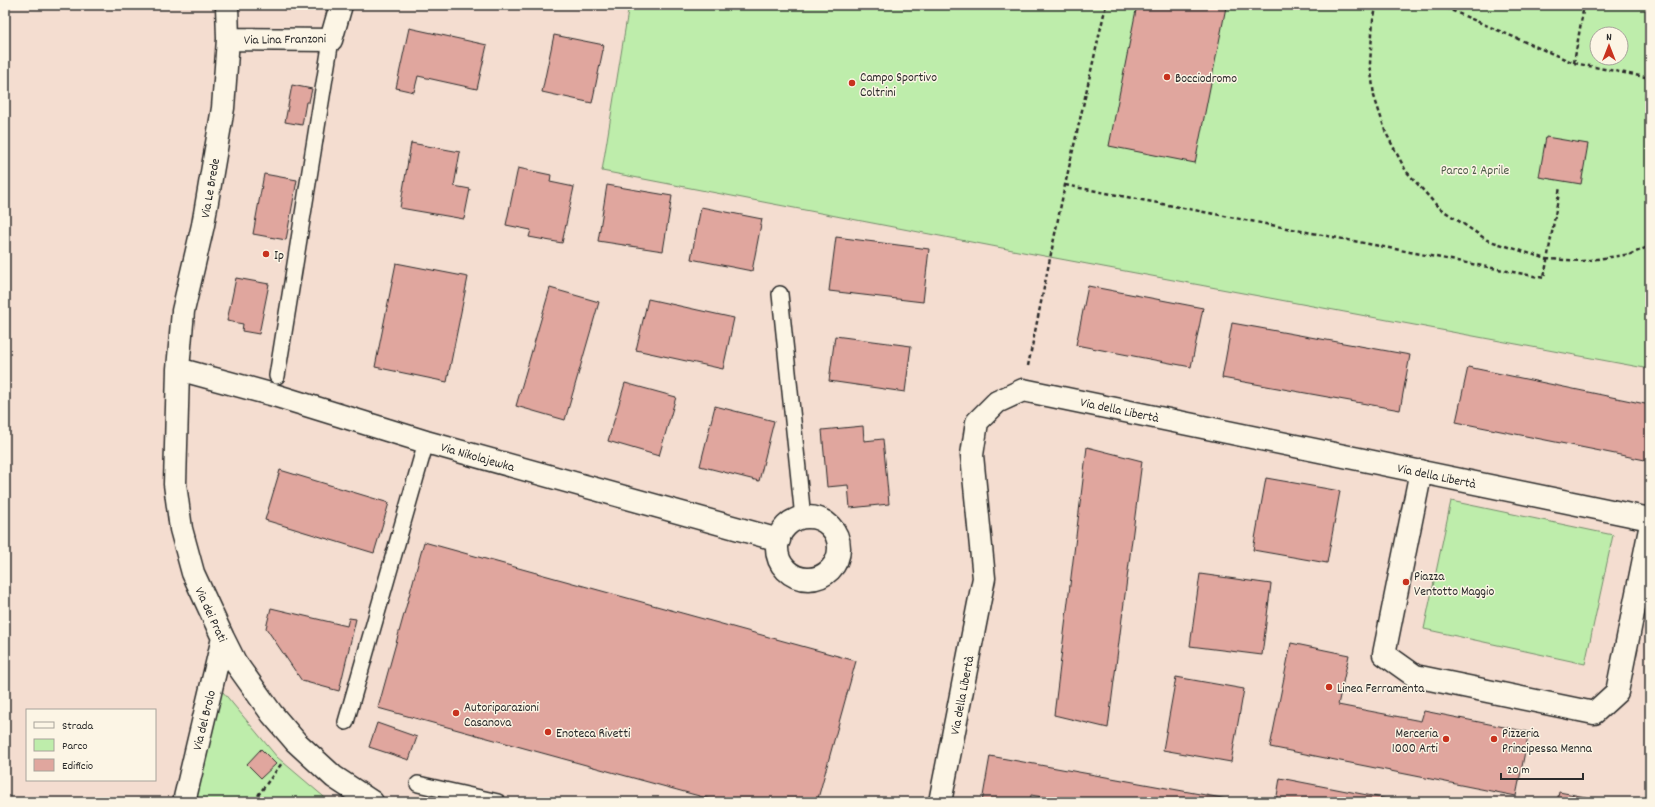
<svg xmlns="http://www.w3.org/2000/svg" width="1655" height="807" font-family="Dekko,sans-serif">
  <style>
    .green { fill: #beedab; stroke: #748c6b; fill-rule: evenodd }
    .building { fill: #e0a69e; stroke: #2b2b2b }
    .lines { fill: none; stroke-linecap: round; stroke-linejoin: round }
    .lane-casing { stroke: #2b2b2b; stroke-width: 18 }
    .street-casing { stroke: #2b2b2b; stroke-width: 25 }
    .path { stroke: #2b2b2b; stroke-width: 2.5; stroke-dasharray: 4 3; stroke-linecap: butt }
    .lane { stroke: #fcf5e5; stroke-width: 15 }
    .street { stroke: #fcf5e5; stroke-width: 22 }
    .poi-dot { fill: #c8321e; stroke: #fcf5e5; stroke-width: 1.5 }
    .labels { text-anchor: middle; stroke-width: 3; stroke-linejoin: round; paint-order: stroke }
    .street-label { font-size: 13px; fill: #2b2b2b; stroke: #fcf5e5 }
    .poi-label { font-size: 13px; fill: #2b2b2b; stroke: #fcf5e5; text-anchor: start }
    .park-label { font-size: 13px; fill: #505c4b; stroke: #fcf5e5 }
  </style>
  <rect width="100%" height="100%" fill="#f4ddd0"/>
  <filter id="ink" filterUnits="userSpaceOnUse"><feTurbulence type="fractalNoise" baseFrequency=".025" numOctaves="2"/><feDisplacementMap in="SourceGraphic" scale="8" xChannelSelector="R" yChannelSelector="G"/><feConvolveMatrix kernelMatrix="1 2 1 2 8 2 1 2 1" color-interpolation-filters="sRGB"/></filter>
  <g filter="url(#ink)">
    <path class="green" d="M629 5H1650V369L1023 252 602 171ZM1597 34H1621V58H1597Z
      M1451 501 1613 535 1585 664 1424 629Z
      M218 686 277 757 330 802H193Z"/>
    <path class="building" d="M1137 5H1214L1226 7 1195 163 1109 146Z
      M409 28 487 45 477 89 418 76 414 92 396 88Z
      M554 35 604 45 592 103 542 92Z
      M292 85 312 89 309 102H306L302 125 285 122Z
      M1546 137 1588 144 1581 184 1539 177Z
      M411 143 460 152 454 186 470 189 464 219 400 208Z
      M518 168 551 175 550 182 574 187 562 243 529 237 531 230 506 225Z
      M264 174 297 180 286 240 253 234Z
      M607 185 672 196 663 251 598 241Z
      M701 207 762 219 752 271 691 259Z
      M836 237 929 249 923 302 829 291Z
      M396 263 468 277 447 382 375 367Z
      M236 278 269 284 259 334 242 331 243 324 227 321Z
      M1088 286 1203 308 1191 367 1076 345Z
      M550 288 599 302 565 420 516 406Z
      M648 299 734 318 723 369 636 350Z
      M1232 323 1410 355 1400 410 1222 378Z
      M835 336 911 346 905 392 829 381Z
      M1468 367 1650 405V461L1456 422Z
      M625 383 676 397 659 456 608 441Z
      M715 406 774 421 759 481 700 466Z
      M863 426 864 441 883 439 889 504 850 508 848 485 827 487 822 430Z
      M1087 447 1142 461 1108 728 1054 715Z
      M280 470 389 503 374 553 265 520Z
      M1266 478 1340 491 1327 563 1253 550Z
      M424 542 856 661 817 802H721L378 708Z
      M1200 574 1271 584 1262 655 1190 646Z
      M271 608 347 626 349 618 356 619 339 691 302 681 266 628Z
      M1291 643 1349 655 1338 705 1421 721 1424 711 1529 732 1516 796 1270 747Z
      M1176 677 1244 689 1231 762 1163 750Z
      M377 723 417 737 409 760 369 747Z
      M261 749 276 764 261 778 247 764Z
      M990 756 1244 802H1071L1031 795 1030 802H982Z
      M1280 778 1403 802H1276Z
      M1559 792 1612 802H1557Z"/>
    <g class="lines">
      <defs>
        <path id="lane" d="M780 294 803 518
          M277 376 331 40
          M346 722 426 442
          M418 784 498 802"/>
        <path id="street" d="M227 5 228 39 223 108 203 225 183 311 178 369 175 484 181 529 193 573 223 638 235 662 272 714 296 742 334 777 372 802
          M228 39 331 40 341 5
          M178 369 274 395 426 442 779 540
          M1421 471 1384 654 1415 676 1594 713 1617 692 1650 529
          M777 548a31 31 0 1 1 62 0a31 31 0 1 1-62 0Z
          M184 802 223 638
          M940 802 984 578 972 455 977 422 997 402 1023 390 1650 519"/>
      </defs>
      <use href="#lane" class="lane-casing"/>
      <use href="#street" class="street-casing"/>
      <path class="path" d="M1377 5 1373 20 1370 63 1374 96 1386 133 1406 171 1438 207 1487 240 1547 259 1583 261 1631 254 1650 246
        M1439 5 1574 63 1650 78
        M1574 63 1584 5
        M1065 185 1544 278 1560 187
        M1028 366 1065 185 1106 5
        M255 802 259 794 282 763"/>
      <use href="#lane" class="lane"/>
      <use href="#street" class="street"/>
    </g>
  </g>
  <g class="poi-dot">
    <circle cx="1167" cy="77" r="4"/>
    <circle cx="852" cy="83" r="4"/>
    <circle cx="266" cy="254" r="4"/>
    <circle cx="1406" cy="582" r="4"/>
    <circle cx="1329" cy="687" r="4"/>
    <circle cx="456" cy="713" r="4"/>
    <circle cx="548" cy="732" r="4"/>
    <circle cx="1446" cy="739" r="4"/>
    <circle cx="1494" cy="739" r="4"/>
  </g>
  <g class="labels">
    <g class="street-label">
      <text transform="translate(285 38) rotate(-1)" y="5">Via Lina Franzoni</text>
      <text transform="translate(209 188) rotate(-80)" y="5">Via Le Brede</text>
      <text transform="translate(1120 409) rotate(12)" y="5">Via della Libertà</text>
      <text transform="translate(478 456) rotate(16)" y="5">Via Nikolajewka</text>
      <text transform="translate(1437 475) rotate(12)" y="5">Via della Libertà</text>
      <text transform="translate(212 614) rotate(65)" y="5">Via dei Prati</text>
      <text transform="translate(961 695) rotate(-79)" y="5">Via della Libertà</text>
      <text transform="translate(203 720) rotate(-76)" y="5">Via del Brolo</text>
    </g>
    <g class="poi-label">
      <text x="860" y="81">Campo Sportivo<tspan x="860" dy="15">Coltrini</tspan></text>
      <text x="1175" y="82">Bocciodromo</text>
      <text x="274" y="259">Ip</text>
      <text x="1414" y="580">Piazza<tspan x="1414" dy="15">Ventotto Maggio</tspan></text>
      <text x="1337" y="692">Linea Ferramenta</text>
      <text x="464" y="711">Autoriparazioni<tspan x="464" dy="15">Casanova</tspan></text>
      <text x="556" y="737">Enoteca Rivetti</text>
      <text x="1438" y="737" text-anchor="end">Merceria<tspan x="1438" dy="15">1000 Arti</tspan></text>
      <text x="1502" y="737">Pizzeria<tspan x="1502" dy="15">Principessa Menna</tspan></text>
    </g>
    <g class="park-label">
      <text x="1475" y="174">Parco 2 Aprile</text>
    </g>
  </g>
  <rect width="1655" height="807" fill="none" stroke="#fcf5e5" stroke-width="20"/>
  <rect x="10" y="10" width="1635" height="787" fill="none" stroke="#2b2b2b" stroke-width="1.5" filter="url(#ink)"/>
  <rect x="26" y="709" width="130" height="72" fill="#fcf5e5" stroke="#a8a49b"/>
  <rect x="34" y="722" width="20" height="6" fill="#fcf5e5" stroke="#a8a49b"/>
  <text x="62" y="729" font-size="12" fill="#2b2b2b">Strada</text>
  <rect x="34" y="739" width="20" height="12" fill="#beedab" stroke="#a8a49b"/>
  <text x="62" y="749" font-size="12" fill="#2b2b2b">Parco</text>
  <rect x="34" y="759" width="20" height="12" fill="#e0a69e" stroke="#a8a49b"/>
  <text x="62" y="769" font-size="12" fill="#2b2b2b">Edificio</text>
  <g transform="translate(1609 46)"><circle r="19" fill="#fcf5e5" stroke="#a8a49b"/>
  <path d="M0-3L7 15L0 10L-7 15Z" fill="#c8321e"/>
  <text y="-6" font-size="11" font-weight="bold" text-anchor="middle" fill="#2b2b2b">N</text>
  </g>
  <path d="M1501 773v6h82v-6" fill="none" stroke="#2b2b2b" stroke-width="2"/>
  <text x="1507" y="773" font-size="12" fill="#2b2b2b" stroke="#fcf5e5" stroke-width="3" paint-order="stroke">20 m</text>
</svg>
